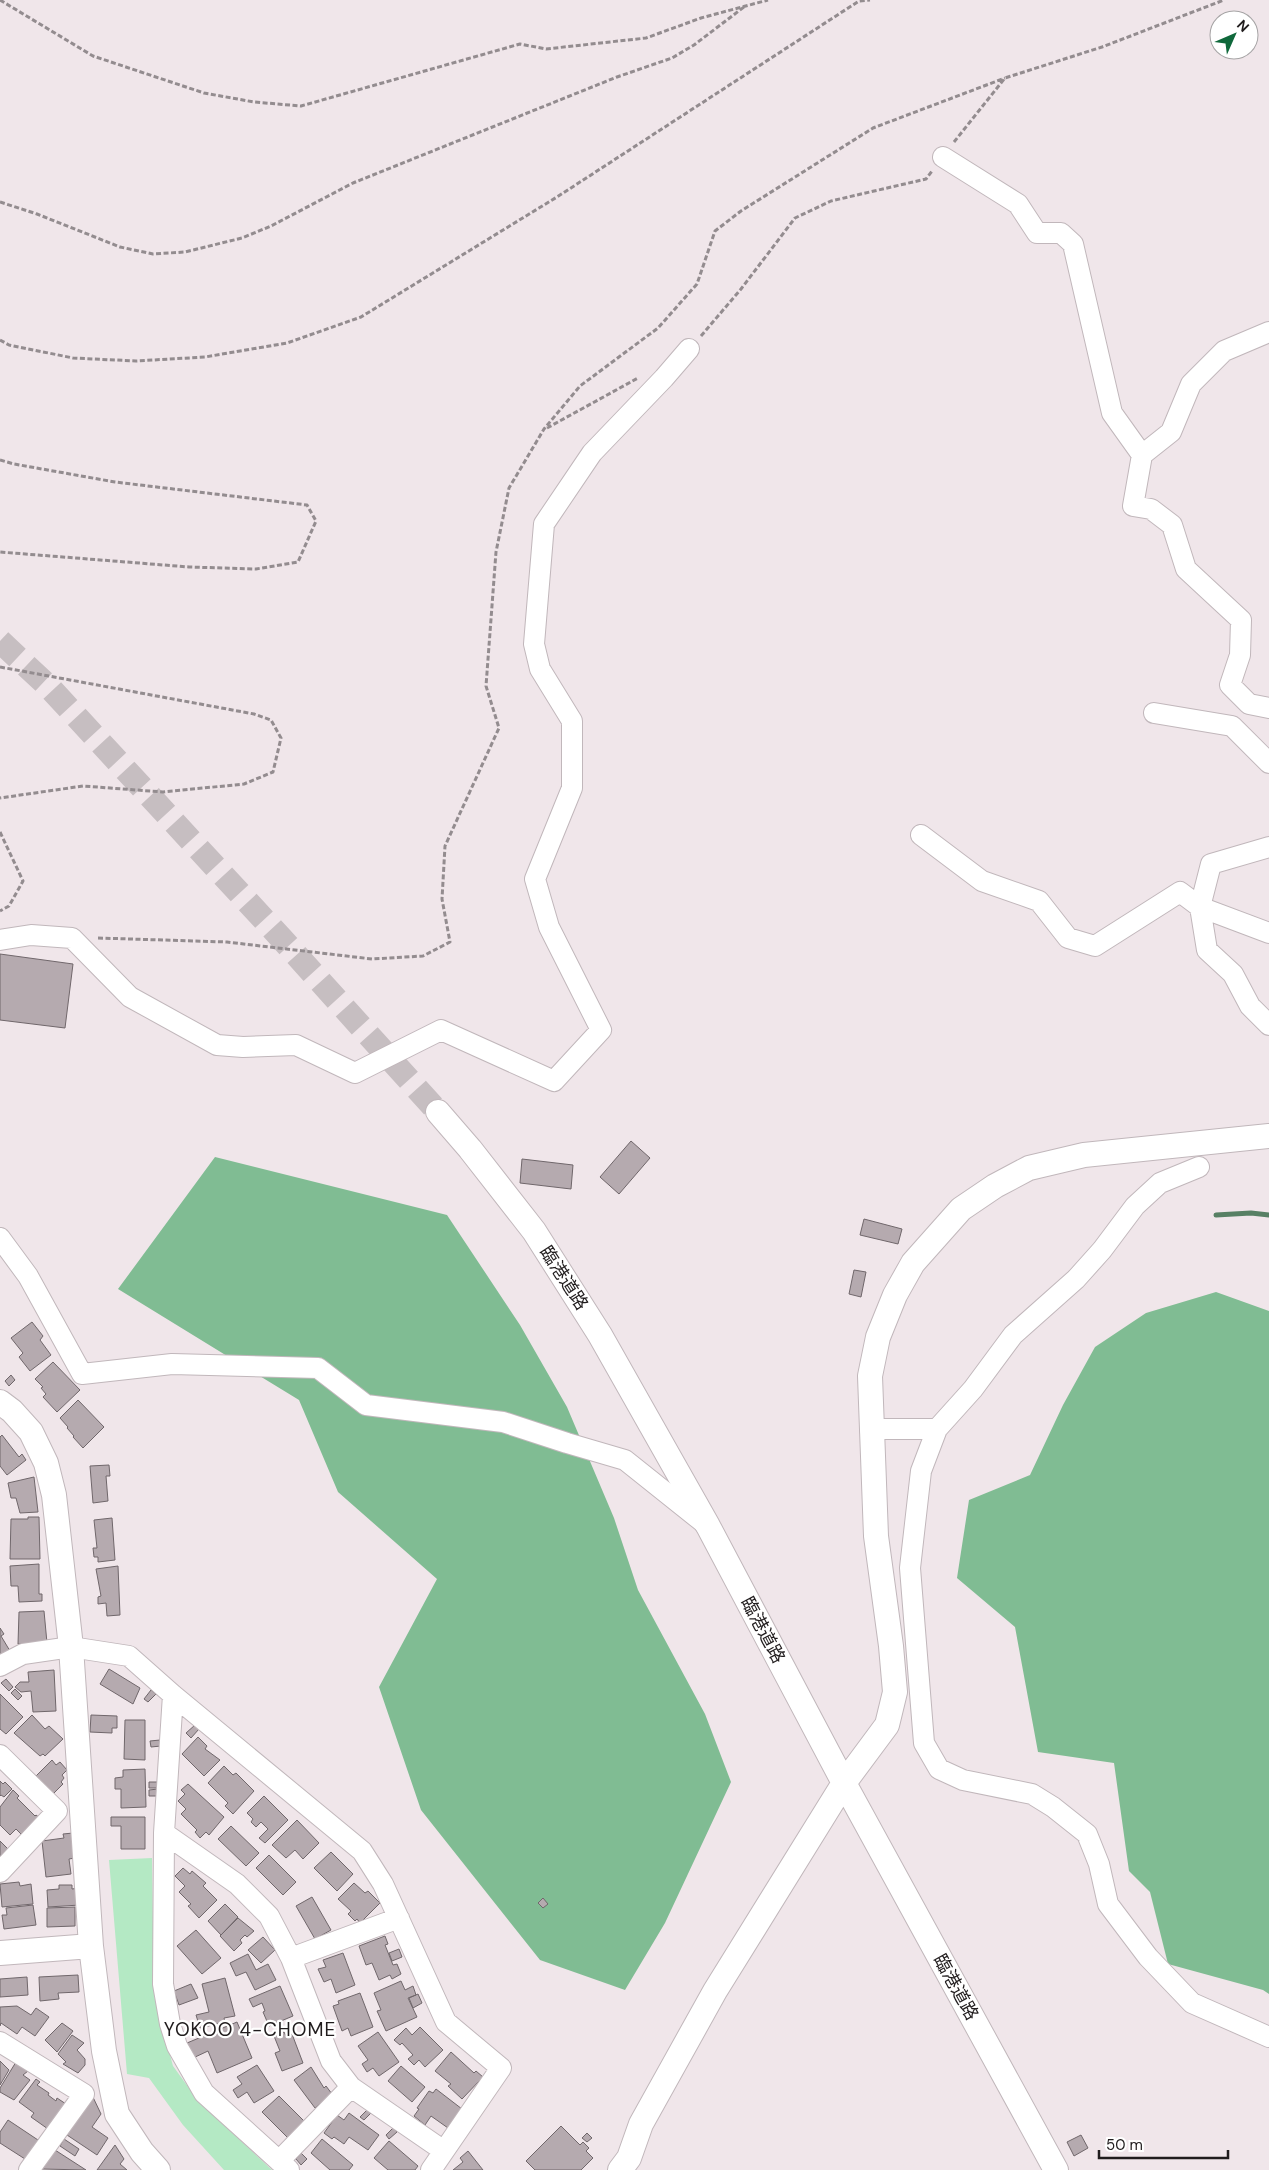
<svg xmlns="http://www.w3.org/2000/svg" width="1269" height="2170" font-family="'DM Sans','Noto Sans JP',sans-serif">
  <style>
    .green { fill: #b4e9c4 }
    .forest { fill: #80bc93 }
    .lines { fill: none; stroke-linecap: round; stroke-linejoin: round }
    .stream { stroke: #578064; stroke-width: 5 }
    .building { fill: #b5aaaf; stroke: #70676b }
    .tertiary-tunnel { stroke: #c6bec1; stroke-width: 24; stroke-dasharray: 24 12; stroke-linecap: butt }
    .minor-casing { stroke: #c1b7bb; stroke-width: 22 }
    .tertiary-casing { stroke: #c1b7bb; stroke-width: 26 }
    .path { stroke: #938c8f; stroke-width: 3; stroke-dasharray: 5 2.5; stroke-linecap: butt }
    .minor { stroke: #fff; stroke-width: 20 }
    .tertiary { stroke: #fff; stroke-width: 24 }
    .labels { text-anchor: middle; stroke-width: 4.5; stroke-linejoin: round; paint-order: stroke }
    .street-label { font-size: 18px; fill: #201c1d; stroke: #fff }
    .neighbourhood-label { font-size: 19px; letter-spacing: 1px; fill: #201c1d; stroke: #fff }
  </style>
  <rect width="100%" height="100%" fill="#f0e6ea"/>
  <path class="green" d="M152 1858 154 1996 173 2066 199 2102 272 2170H224L183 2125 149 2078 127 2074 109 1860Z"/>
  <path class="forest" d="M215 1157 447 1215 520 1325 567 1407 614 1518 638 1590 705 1714 731 1782 665 1923 625 1990 540 1960 421 1810 379 1687 437 1579 338 1492 299 1400 118 1289Z
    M1216 1292 1269 1311V1994L1263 1990 1168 1964 1150 1892 1129 1871 1114 1763 1038 1752 1015 1627 957 1578 969 1500 1030 1475 1063 1405 1095 1347 1146 1313Z"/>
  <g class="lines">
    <path class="stream" d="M1216 1215 1251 1213 1269 1215"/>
  </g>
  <path class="building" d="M0 954 73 964 65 1028 0 1020Z
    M631 1141 650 1158 619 1194 600 1177Z
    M522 1159 573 1165 571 1189 520 1183Z
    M864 1219 902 1229 898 1244 860 1235Z
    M854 1270 866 1272 861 1297 849 1294Z
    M32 1322 43 1336 40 1340 51 1355 30 1371 19 1357 23 1353 11 1338Z
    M53 1362 80 1390 57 1412 43 1397 46 1394 41 1388 43 1387 35 1379Z
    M11 1375 15 1380 9 1386 5 1381Z
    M78 1400 104 1427 83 1448 73 1437 74 1436 67 1428 68 1427 60 1418Z
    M2 1435 19 1457 22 1454 26 1460 7 1475 0 1466V1437Z
    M109 1465 110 1476H106L108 1501 93 1503 90 1466Z
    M34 1477 38 1512 20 1513 16 1498H11L8 1483Z
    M28 1517H39L40 1559H10L11 1519H28Z
    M112 1518 115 1560 98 1562V1557H94L93 1548H97L94 1520Z
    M39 1564V1594H42V1601L19 1602 18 1586H11L10 1566Z
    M118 1566 120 1615 107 1616 106 1603 98 1604V1597L101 1596 96 1569Z
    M44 1611 47 1643 18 1644 19 1612Z
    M0 1628 4 1634 1 1636 10 1651 0 1657Z
    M109 1669 140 1688 133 1704 100 1684Z
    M54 1670 56 1711 33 1712 31 1691 21 1692 15 1687 20 1682H29L28 1672Z
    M6 1679 13 1687 9 1691 1 1683Z
    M15 1689 22 1696 18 1700 11 1693Z
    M151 1690 156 1694 148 1702 144 1699Z
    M0 1694 23 1717 6 1734 0 1729Z
    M32 1715 45 1729 49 1726 63 1739 45 1756 43 1754 40 1756 14 1733Z
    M91 1715 117 1716V1728H112V1733L90 1732Z
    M125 1720H145V1760L124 1759Z
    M195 1725 199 1729 191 1738 186 1733Z
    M198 1737 207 1746 205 1749 220 1760 204 1776 182 1754Z
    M160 1740 161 1746 151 1747 150 1741Z
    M52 1760 56 1765 60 1762 67 1770 62 1775 64 1778 61 1782 63 1784 52 1795 35 1777Z
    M224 1766 233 1775 236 1773 254 1791 233 1814 225 1806 228 1803 208 1783Z
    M145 1769 146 1807 121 1808V1789H115V1778L123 1777V1770Z
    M0 1781 3 1784 5 1782 12 1789 4 1797 1 1795 0 1796Z
    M149 1782H158V1788H149Z
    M188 1784 224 1817 209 1835 206 1832 200 1838 195 1832 197 1830 181 1814 186 1809 178 1801 185 1794 181 1790Z
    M158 1789V1796H149V1790Z
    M13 1790 19 1796 17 1798 35 1816 36 1815 40 1818 33 1826 31 1824 21 1834 16 1829 10 1835 0 1825V1807Z
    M264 1796 288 1820 265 1843 259 1838 268 1829 261 1822 256 1827 251 1822 253 1819 247 1813Z
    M111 1817H145V1849H121V1826H111Z
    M297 1820 319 1843 303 1859 295 1850 286 1858 272 1845Z
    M231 1826 259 1853 246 1866 218 1839Z
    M73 1833 75 1858 69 1859 71 1874 46 1877 42 1841 64 1838 63 1834Z
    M0 1841 8 1849 0 1857Z
    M331 1852 353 1874 337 1891 314 1868Z
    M269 1855 296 1882 283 1895 256 1868Z
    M183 1868 190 1874 192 1871 206 1883 203 1886 217 1900 199 1918 188 1906 191 1904 179 1892 185 1886 175 1876Z
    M19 1882 20 1886 31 1884 33 1904 2 1907 0 1884Z
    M354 1883 365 1893 368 1891 380 1903 360 1923 357 1919 355 1921 348 1914 351 1911 338 1899Z
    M59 1885H72V1889L79 1888 80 1905 48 1907 47 1890 59 1889Z
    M312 1897 331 1930 315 1939 296 1906Z
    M543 1898 548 1904 543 1908 538 1903Z
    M225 1904 238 1917 221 1935 208 1921Z
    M33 1905 36 1925 4 1929 2 1915H7L6 1908Z
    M75 1907V1926L47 1927V1908Z
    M238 1918 254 1931 247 1937 245 1935 240 1940 242 1943 234 1951 220 1936Z
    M196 1930 221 1958 202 1974 177 1946Z
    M385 1936 388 1944 385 1945 393 1965 397 1964 401 1974 392 1979 390 1975 379 1980 372 1963 366 1965 359 1946Z
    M263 1937 275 1950 261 1963 248 1950Z
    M399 1949 402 1957 392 1961 389 1953Z
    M343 1953 355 1985 336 1993 331 1979 324 1982 318 1969 326 1967 323 1960Z
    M248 1954 256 1970 268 1964 276 1980 255 1990 246 1972 236 1976 230 1963Z
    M78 1975 79 1992 58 1993 59 1999 40 2001 39 1977Z
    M27 1977 28 1995 0 1997V1979Z
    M225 1978 235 2016 224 2018 225 2022 200 2028 196 2015 209 2012 202 1984Z
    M401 1981 405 1990 413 1986 416 1995 408 1998 417 2017 386 2031 377 2011 381 2010 374 1993Z
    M191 1984 198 1998 179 2005 174 1991Z
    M280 1986 293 2016 269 2026 263 2012 265 2011 262 2003 253 2007 249 1999Z
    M360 1993 373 2027 351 2036 348 2028 342 2031 333 2006 339 2004 338 2001Z
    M418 1994 422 2003 413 2008 409 1998Z
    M17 2006 31 2015 36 2008 49 2017 35 2036 22 2027 17 2034 1 2023 0 2026V2007Z
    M237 2022 252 2058 217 2073 208 2051 193 2058 187 2043Z
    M62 2023 73 2031 57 2052 45 2040Z
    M420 2027 443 2050 425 2067 419 2060 414 2065 408 2059 413 2055 402 2043 400 2045 394 2040 406 2028 412 2035Z
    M284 2032 286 2036 292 2034 303 2063 282 2071 275 2053 280 2051 274 2036Z
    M378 2032 399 2062 379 2076 373 2068 367 2072 362 2064 368 2060 358 2046Z
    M72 2035 84 2043 77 2050 85 2059V2065L78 2073 63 2064 66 2062 58 2054Z
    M451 2052 474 2073 476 2071 483 2077 462 2099 448 2086 451 2084 435 2071Z
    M0 2061 9 2070 0 2085Z
    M16 2062 28 2071 23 2075 30 2080 14 2100 0 2092V2088Z
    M257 2065 274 2091 254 2103 247 2092 238 2098 233 2090 242 2084 237 2077Z
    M401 2066 425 2087 412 2102 388 2081Z
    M311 2067 324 2088 326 2086 332 2094 315 2108 294 2080Z
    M36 2079 40 2082 37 2085 49 2093 48 2095 56 2101 57 2098 66 2104 48 2129 31 2117 34 2113 19 2102Z
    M436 2089 462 2109 448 2128 431 2116 425 2125 414 2116 419 2109 417 2108 429 2091 433 2093Z
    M91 2093 101 2114 92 2127 108 2138 97 2155 64 2133Z
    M279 2096 304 2121 288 2138 262 2112Z
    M367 2110 371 2113 364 2120 360 2117Z
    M349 2113 379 2135 368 2150 349 2137 344 2144 334 2137 332 2139 324 2133 337 2115 344 2120Z
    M8 2120 38 2140 25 2159 0 2143V2132Z
    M561 2126 580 2145 583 2142 589 2148 586 2151 593 2158 581 2170H535L526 2161Z
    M393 2128 397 2132 389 2139 386 2135Z
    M587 2133 592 2138 587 2142 582 2138Z
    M1081 2135 1088 2148 1074 2156 1067 2142Z
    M64 2139 79 2149 75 2156 60 2146Z
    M322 2139 353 2165 349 2170H330L311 2153Z
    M389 2141 418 2166 415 2170H388L374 2158Z
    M115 2145 124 2159 120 2164 127 2170H97Z
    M55 2150 86 2170 42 2169Z
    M468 2151 483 2170H453L463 2162 460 2158Z
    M301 2153 307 2159 301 2165 296 2159Z"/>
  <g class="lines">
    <path class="tertiary-tunnel" d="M0 641 49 687 281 938 438 1112"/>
    <defs>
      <path id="minor" d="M943 157 1018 204 1037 233H1061L1073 244 1112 413 1142 455
        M1269 332 1224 351 1191 384 1171 432 1142 455 1133 506 1151 509 1172 525 1186 569 1241 620 1240 655 1230 685 1249 704 1269 708
        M1154 713 1232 726 1269 763
        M921 835 982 881 1039 901 1068 938 1095 946 1180 892 1200 907 1269 933
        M1269 847 1211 864 1200 907 1207 950 1233 974 1250 1006 1269 1025
        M0 940 31 935 72 938 130 997 217 1045 243 1047 296 1045 355 1073 441 1030 554 1081 601 1030 549 927 535 879 572 788V721L540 669 534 644 544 524 592 453 664 378 689 349
        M0 1238 28 1276 82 1374 172 1364 318 1368 366 1405 503 1422 567 1443 625 1460 704 1523
        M870 1429H937L921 1471 910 1568 924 1743 939 1769 963 1780 1032 1794 1053 1807 1087 1834 1099 1864 1108 1904 1148 1957 1192 2003 1269 2037
        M937 1429 973 1389 1013 1335 1076 1279 1102 1250 1135 1206 1160 1183 1199 1167
        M0 1666 23 1654 71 1647 129 1656 173 1695 362 1851 383 1884 446 2022 501 2068 431 2170
        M173 1695 164 1833 163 1984 170 2024 177 2046 204 2093 289 2170
        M0 1755 57 1811 0 1872
        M164 1833 237 1884 269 1916 291 1958 331 2061 351 2087 444 2151
        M291 1958 399 1918
        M0 2042 84 2094 29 2170
        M279 2161 351 2087"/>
      <path id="tertiary" d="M438 1112 470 1149 534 1231 600 1335 708 1526 844 1783 1056 2170
        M0 1402 12 1411 31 1432 46 1463 54 1495 71 1647 91 1946 104 2051 117 2114 142 2152 158 2170
        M0 1953 91 1946
        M620 2170 629 2158 641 2124 715 1991 844 1783 887 1725 895 1692 891 1646 876 1536 870 1376 878 1337 895 1295 913 1263 961 1209 995 1186 1029 1168 1084 1155 1269 1136"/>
    </defs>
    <use href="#minor" class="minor-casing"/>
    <use href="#tertiary" class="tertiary-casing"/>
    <path class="path" d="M0 0 93 56 204 93 254 102 301 106 520 44 546 49 646 38 701 18 768 0
      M954 142 1005 78 1102 47 1224 0
      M0 202 37 214 120 247 153 254 185 252 242 238 271 226 353 183 617 77 672 58 694 45 744 7
      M701 336 741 289 795 218 831 201 926 179 932 171
      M0 340 9 345 73 358 136 361 205 357 287 343 361 317 557 197 859 1 870 0
      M547 428 638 378
      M0 460 14 464 115 482 307 505 316 521 298 562 256 569 189 567 0 552
      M0 667 254 714 271 720 281 738 273 772 244 784 163 792 83 786 0 798
      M0 832 23 881 9 906 0 911
      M98 938 227 942 372 959 423 956 450 942 442 899 445 846 499 728 486 686 496 552 509 488 544 429 580 386 658 328 697 284 715 231 741 211 873 128 1005 78"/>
    <use href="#minor" class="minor"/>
    <use href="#tertiary" class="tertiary"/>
  </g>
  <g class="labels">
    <g class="street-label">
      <text transform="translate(564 1278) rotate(57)" y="6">臨港道路</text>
      <text transform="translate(763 1630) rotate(62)" y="6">臨港道路</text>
      <text transform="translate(956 1987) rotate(61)" y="6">臨港道路</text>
    </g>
    <g class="neighbourhood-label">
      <text x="250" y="2036">YOKOO 4-CHOME</text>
    </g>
  </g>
  <g transform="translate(1234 35) rotate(45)"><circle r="24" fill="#ffffff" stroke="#a6a4a5"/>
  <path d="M0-4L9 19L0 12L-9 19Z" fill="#0f683b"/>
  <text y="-8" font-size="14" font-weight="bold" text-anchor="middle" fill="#201c1d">N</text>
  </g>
  <path d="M1099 2150v8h129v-8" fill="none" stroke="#201c1d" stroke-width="2.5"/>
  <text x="1106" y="2150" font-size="15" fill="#201c1d" stroke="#ffffff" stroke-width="4" paint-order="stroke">50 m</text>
</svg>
